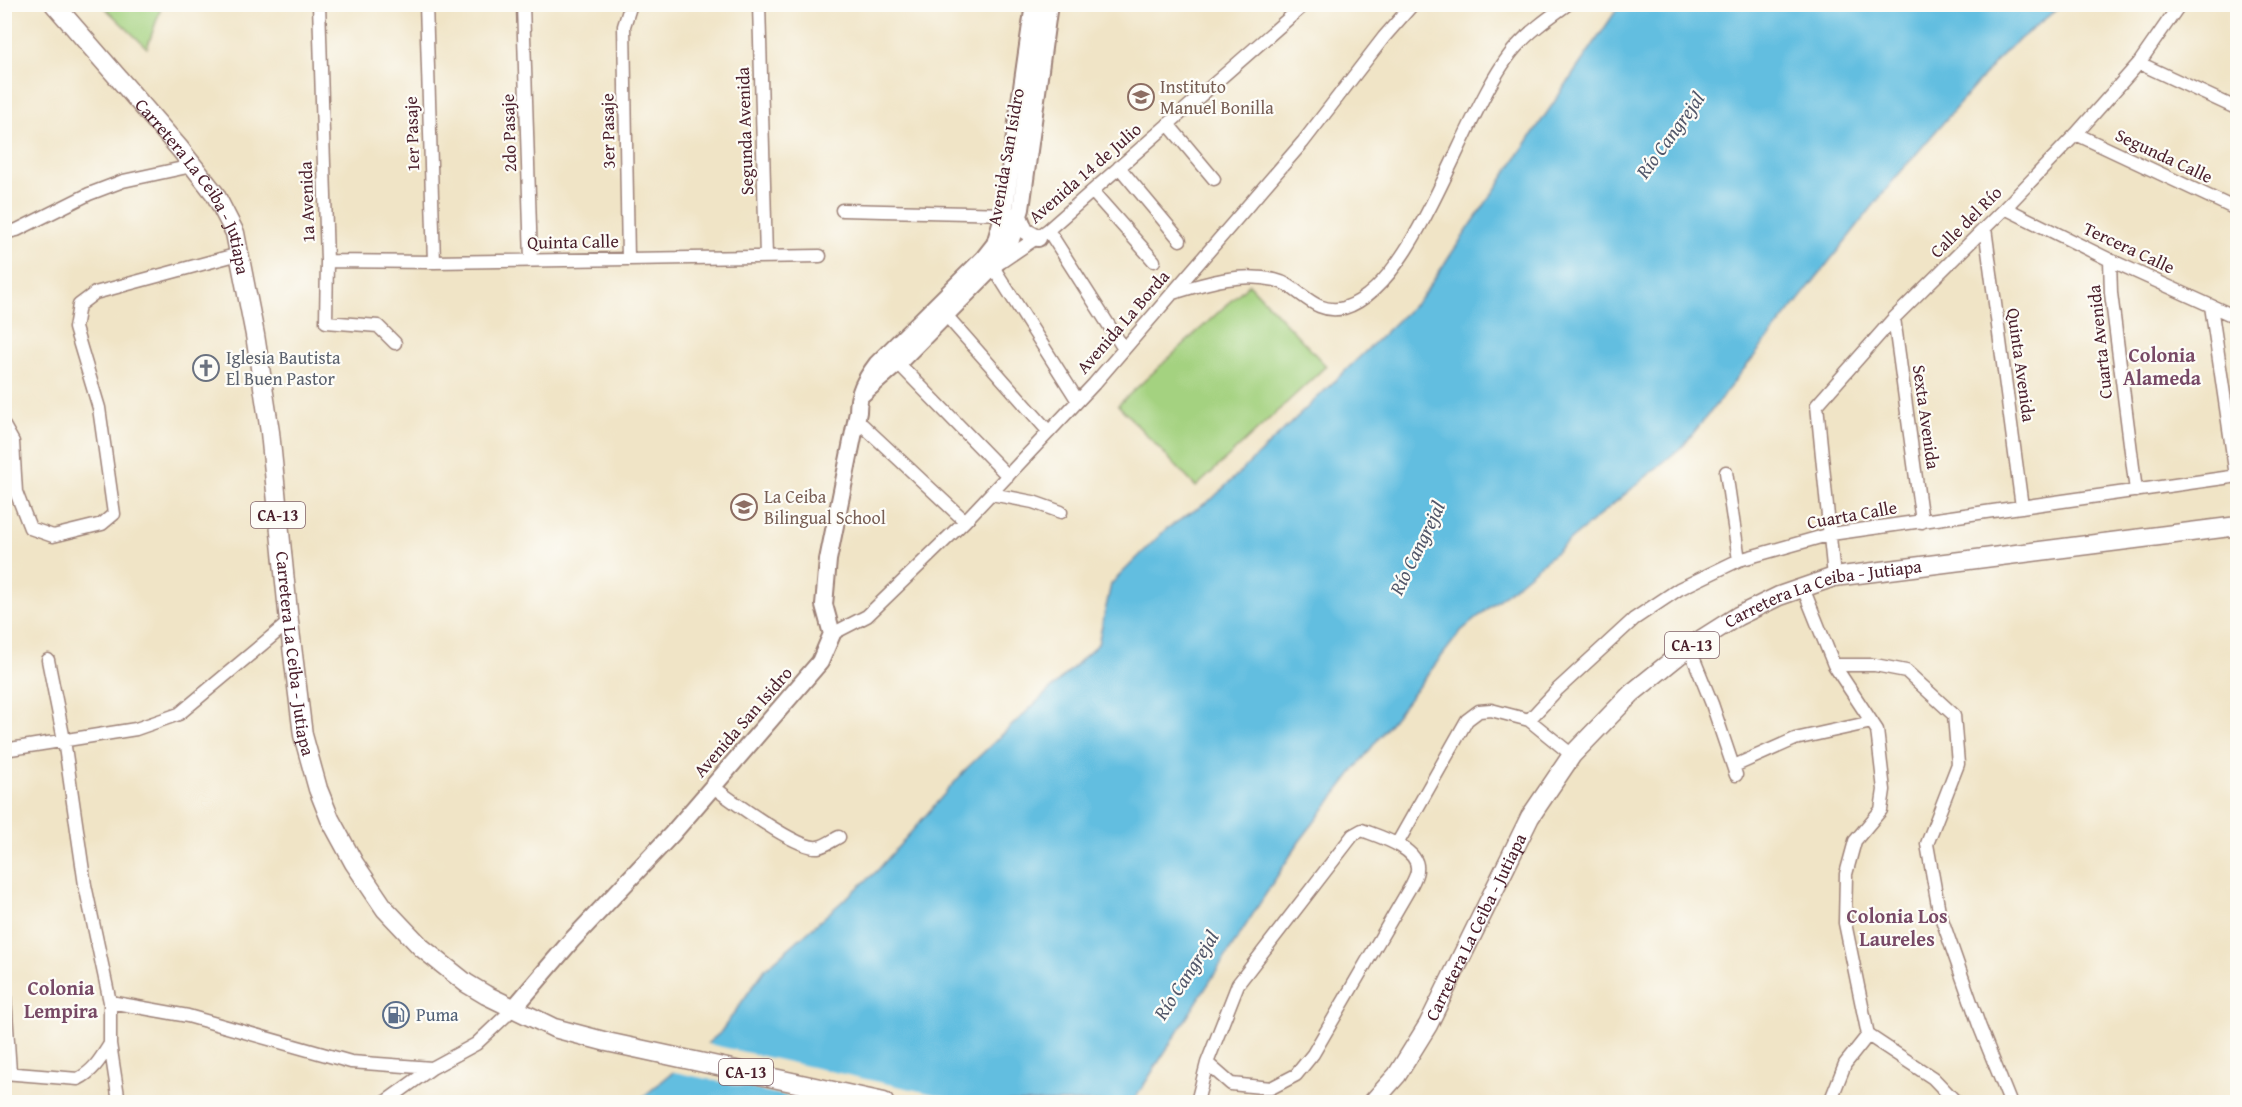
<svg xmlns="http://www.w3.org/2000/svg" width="2242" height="1107" font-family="'Gentium Book Plus',serif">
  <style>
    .green { fill: #a4d280; stroke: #777856; stroke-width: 1.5 }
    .water { fill: #62bee0; stroke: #566e86; stroke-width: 1.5 }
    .pier { fill: #f0e4c6 }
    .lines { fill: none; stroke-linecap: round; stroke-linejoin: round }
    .street-casing { stroke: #9d8278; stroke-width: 15 }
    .secondary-casing { stroke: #9d8278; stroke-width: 20 }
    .primary-casing { stroke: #9d8278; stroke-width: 21 }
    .street { stroke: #fff; stroke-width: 12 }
    .secondary { stroke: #fff; stroke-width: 16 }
    .primary { stroke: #fff; stroke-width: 18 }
    .labels { text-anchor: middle; stroke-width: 4.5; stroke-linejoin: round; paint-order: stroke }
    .shield { fill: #fdfcf7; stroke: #806168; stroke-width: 1.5 }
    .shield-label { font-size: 16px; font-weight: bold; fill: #4a1f2b }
    .education-label { font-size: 18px; fill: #785e54; stroke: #fdfcf7; text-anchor: start }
    .street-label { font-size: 18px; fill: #4a1f2b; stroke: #fdfcf7 }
    .worship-label { font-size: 18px; fill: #5b616d; stroke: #fdfcf7; text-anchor: start }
    .service-label { font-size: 18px; fill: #4e5e75; stroke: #fdfcf7; text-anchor: start }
    .water-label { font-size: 20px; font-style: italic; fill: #52576a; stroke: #fdfcf7 }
    .neighbourhood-label { font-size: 20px; font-weight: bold; fill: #784a66; stroke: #fdfcf7 }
  </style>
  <rect width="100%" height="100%" fill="#fdfcf7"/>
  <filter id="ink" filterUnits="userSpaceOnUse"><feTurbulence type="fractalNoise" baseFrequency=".0167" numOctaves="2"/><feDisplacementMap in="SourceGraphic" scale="12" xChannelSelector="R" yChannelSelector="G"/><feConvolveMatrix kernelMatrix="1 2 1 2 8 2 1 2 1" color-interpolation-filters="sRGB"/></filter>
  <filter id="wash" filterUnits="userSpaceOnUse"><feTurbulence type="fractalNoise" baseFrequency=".008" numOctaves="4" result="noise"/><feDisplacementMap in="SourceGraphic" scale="24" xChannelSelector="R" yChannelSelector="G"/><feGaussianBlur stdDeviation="1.35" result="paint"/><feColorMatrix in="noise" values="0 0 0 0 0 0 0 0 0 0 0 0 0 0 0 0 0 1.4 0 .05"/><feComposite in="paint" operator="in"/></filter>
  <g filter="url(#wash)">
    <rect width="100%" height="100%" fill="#f0e4c6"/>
    <path class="green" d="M102 5H162L147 48Z
      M1249 284 1326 366 1196 487 1118 405Z"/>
    <path class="water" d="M1620 5H2062L2005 51 1892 182 1684 445 1461 631 1299 842 1133 1102H637L720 1033 765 969 877 871 968 767 1098 644 1111 584 1166 529 1212 499 1422 297Z"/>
    <path class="pier" d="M704 1043 969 1102H813L670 1071Z"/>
  </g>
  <g filter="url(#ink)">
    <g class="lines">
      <defs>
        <path id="street" d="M319 4 327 261 326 322 378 326 395 343
          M426 4 434 262
          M523 4 531 260
          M759 4 766 257
          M2139 63 2238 109
          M1168 124 1214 179
          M2076 134 2238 210
          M1119 167 1180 240
          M1092 191 1154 261
          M2005 208 2110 260 2238 318
          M842 210 1009 214
          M1985 228 2022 507
          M1048 230 1124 349
          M4 233 17 230 89 194 123 181 192 166
          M628 259 624 26 631 4
          M2110 260 2111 293 2136 491
          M327 261 434 262 820 256
          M987 262 993 267 1078 401
          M1001 262 1048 230 1305 4
          M1173 293C1207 283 1239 272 1275 280 1299 285 1313 316 1344 308 1418 286 1464 105 1516 47 1531 30 1550 17 1568 4
          M2211 306 2236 476
          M945 314 1049 432
          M1894 318 1922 522
          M898 363 1008 476
          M856 419 965 521
          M4 426 13 442 16 492 30 528 53 536 102 524 114 514 99 408 75 328 79 305 95 293 239 254
          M1726 472 1739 560
          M991 494 1033 502 1061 512
          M1834 577 1817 405 1894 318 2005 208 2076 134 2139 63 2180 4
          M1803 588 1834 665 1877 730 1884 790 1881 810 1855 841 1846 874 1845 923 1868 1035 1845 1064 1830 1102
          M832 634 867 616 965 521 1094 384 1303 142 1384 37 1413 4
          M1689 647 1712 704 1736 775
          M48 660 64 740 85 885 110 1002V1044L119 1102
          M1834 665H1875L1906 671 1954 715 1958 764 1927 844 1939 911 1979 1025 2010 1102
          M1529 720 1558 689 1634 619 1679 589 1739 560 1831 534 2238 476
          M4 750 136 729 179 714 289 622
          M1734 766 1795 739 1872 722
          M713 787C732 800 797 850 818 847 825 846 833 840 839 837
          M1397 844 1467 720 1479 711 1491 710 1529 720 1572 755
          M4 982 10 1072
          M110 1002 188 1016 351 1062 432 1068
          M1868 1035 1933 1078 1956 1102
          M4 1073 78 1079C94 1071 101 1058 110 1044
          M385 1102 432 1068 476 1044 514 1008
          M1197 1102 1207 1063 1238 984 1353 835 1362 830C1377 836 1420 848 1417 870 1417 874 1414 880 1412 884L1313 1054 1296 1075 1271 1088 1231 1084 1207 1063"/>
        <path id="secondary" d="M1019 216 1025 231 1038 238
          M861 395 898 363 993 267 1008 249 1021 209 1049 4
          M514 1008 571 941 672 834 820 662 832 634 824 605 828 560 858 412C858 392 865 380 877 364L984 258 995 244 1004 213 1034 4"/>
        <g id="primary">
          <path id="s1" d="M54 4 180 149 215 194 235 233 255 335 270 432 289 622 303 735 318 789 330 819 354 863 385 909 422 948 466 983 486 995 554 1028 607 1042 884 1102"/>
          <path id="s2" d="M1373 1102 1397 1075 1428 1025 1530 817 1572 755 1632 693 1689 647 1738 616 1779 596 1834 577 2238 526"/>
        </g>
      </defs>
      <use href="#street" class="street-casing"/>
      <use href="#secondary" class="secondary-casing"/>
      <use href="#primary" class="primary-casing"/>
      <use href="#street" class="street"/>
      <use href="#secondary" class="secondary"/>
      <use href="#primary" class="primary"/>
    </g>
  </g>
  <defs>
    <symbol id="school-ring" viewBox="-11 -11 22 22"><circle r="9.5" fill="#fdfcf7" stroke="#8d6e63" stroke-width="1.5"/><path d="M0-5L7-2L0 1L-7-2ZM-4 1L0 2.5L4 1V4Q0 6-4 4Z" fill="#8d6e63"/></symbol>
    <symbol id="church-ring" viewBox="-11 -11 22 22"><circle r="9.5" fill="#fdfcf7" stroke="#6b7280" stroke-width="1.5"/><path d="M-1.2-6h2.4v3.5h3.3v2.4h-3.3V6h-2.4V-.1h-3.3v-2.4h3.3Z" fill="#6b7280"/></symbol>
    <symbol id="fuel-ring" viewBox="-11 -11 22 22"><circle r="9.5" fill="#fdfcf7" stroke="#5c6f8a" stroke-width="1.5"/><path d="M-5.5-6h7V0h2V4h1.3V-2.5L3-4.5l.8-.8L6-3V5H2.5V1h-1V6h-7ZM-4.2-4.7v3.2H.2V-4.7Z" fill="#5c6f8a"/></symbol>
  </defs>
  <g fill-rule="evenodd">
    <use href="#school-ring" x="1126" y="82" width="30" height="30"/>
    <use href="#church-ring" x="191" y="353" width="30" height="30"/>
    <use href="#school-ring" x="729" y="492" width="30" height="30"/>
    <use href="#fuel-ring" x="381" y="1000" width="30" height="30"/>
  </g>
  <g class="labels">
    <g class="shield">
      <rect x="251" y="502" width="54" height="26" rx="4.5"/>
      <rect x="1665" y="632" width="54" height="26" rx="4.5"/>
      <rect x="719" y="1059" width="54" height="26" rx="4.5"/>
    </g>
    <g class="shield-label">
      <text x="278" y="521">CA-13</text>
      <text x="1692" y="651">CA-13</text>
      <text x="746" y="1078">CA-13</text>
    </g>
    <g class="education-label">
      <text x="1160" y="93">Instituto<tspan x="1160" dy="21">Manuel Bonilla</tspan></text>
      <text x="764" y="503">La Ceiba<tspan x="764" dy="21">Bilingual School</tspan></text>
    </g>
    <g class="street-label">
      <text transform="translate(608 131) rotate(-91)" y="6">3er Pasaje</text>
      <text transform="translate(745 131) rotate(-92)" y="6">Segunda Avenida</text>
      <text transform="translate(509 133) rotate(-92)" y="6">2do Pasaje</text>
      <text transform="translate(412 134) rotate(-92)" y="6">1er Pasaje</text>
      <text transform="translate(2164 156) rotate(25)" y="6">Segunda Calle</text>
      <text transform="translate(1006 157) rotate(-80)" y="6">Avenida San Isidro</text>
      <text transform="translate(1085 173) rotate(-41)" y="6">Avenida 14 de Julio</text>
      <text dy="6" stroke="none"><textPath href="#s1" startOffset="232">Carretera La Ceiba - Jutiapa</textPath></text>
      <text transform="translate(307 202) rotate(-92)" y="6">1a Avenida</text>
      <text transform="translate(1966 222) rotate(-45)" y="6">Calle del Río</text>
      <text transform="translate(573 242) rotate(-1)" y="6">Quinta Calle</text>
      <text transform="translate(2129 248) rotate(25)" y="6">Tercera Calle</text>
      <text transform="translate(1123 322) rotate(-49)" y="6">Avenida La Borda</text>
      <text transform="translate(2100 342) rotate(-96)" y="6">Cuarta Avenida</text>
      <text transform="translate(2021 365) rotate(82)" y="6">Quinta Avenida</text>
      <text transform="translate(1926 417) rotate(82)" y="6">Sexta Avenida</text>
      <text transform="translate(1852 515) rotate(-10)" y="6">Cuarta Calle</text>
      <text dy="6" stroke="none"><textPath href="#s2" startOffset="708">Carretera La Ceiba - Jutiapa</textPath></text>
      <text dy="6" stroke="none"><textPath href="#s1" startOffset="718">Carretera La Ceiba - Jutiapa</textPath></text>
      <text transform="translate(743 722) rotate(-49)" y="6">Avenida San Isidro</text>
      <text dy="6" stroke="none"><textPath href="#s2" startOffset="204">Carretera La Ceiba - Jutiapa</textPath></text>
    </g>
    <g class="worship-label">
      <text x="226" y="364">Iglesia Bautista<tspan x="226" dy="21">El Buen Pastor</tspan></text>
    </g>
    <g class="service-label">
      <text x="416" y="1021">Puma</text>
    </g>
    <g class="water-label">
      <text transform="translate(1670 135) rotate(-54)" y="7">Río Cangrejal</text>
      <text transform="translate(1417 548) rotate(-64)" y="7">Río Cangrejal</text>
      <text transform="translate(1186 975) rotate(-57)" y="7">Río Cangrejal</text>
    </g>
    <g class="neighbourhood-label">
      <text x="2162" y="362">Colonia<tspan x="2162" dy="23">Alameda</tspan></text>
      <text x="1897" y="923">Colonia Los<tspan x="1897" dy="23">Laureles</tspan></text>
      <text x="61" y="995">Colonia<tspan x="61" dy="23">Lempira</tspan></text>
    </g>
  </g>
  <rect width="2242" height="1107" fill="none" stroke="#fdfcf7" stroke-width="24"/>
</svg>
